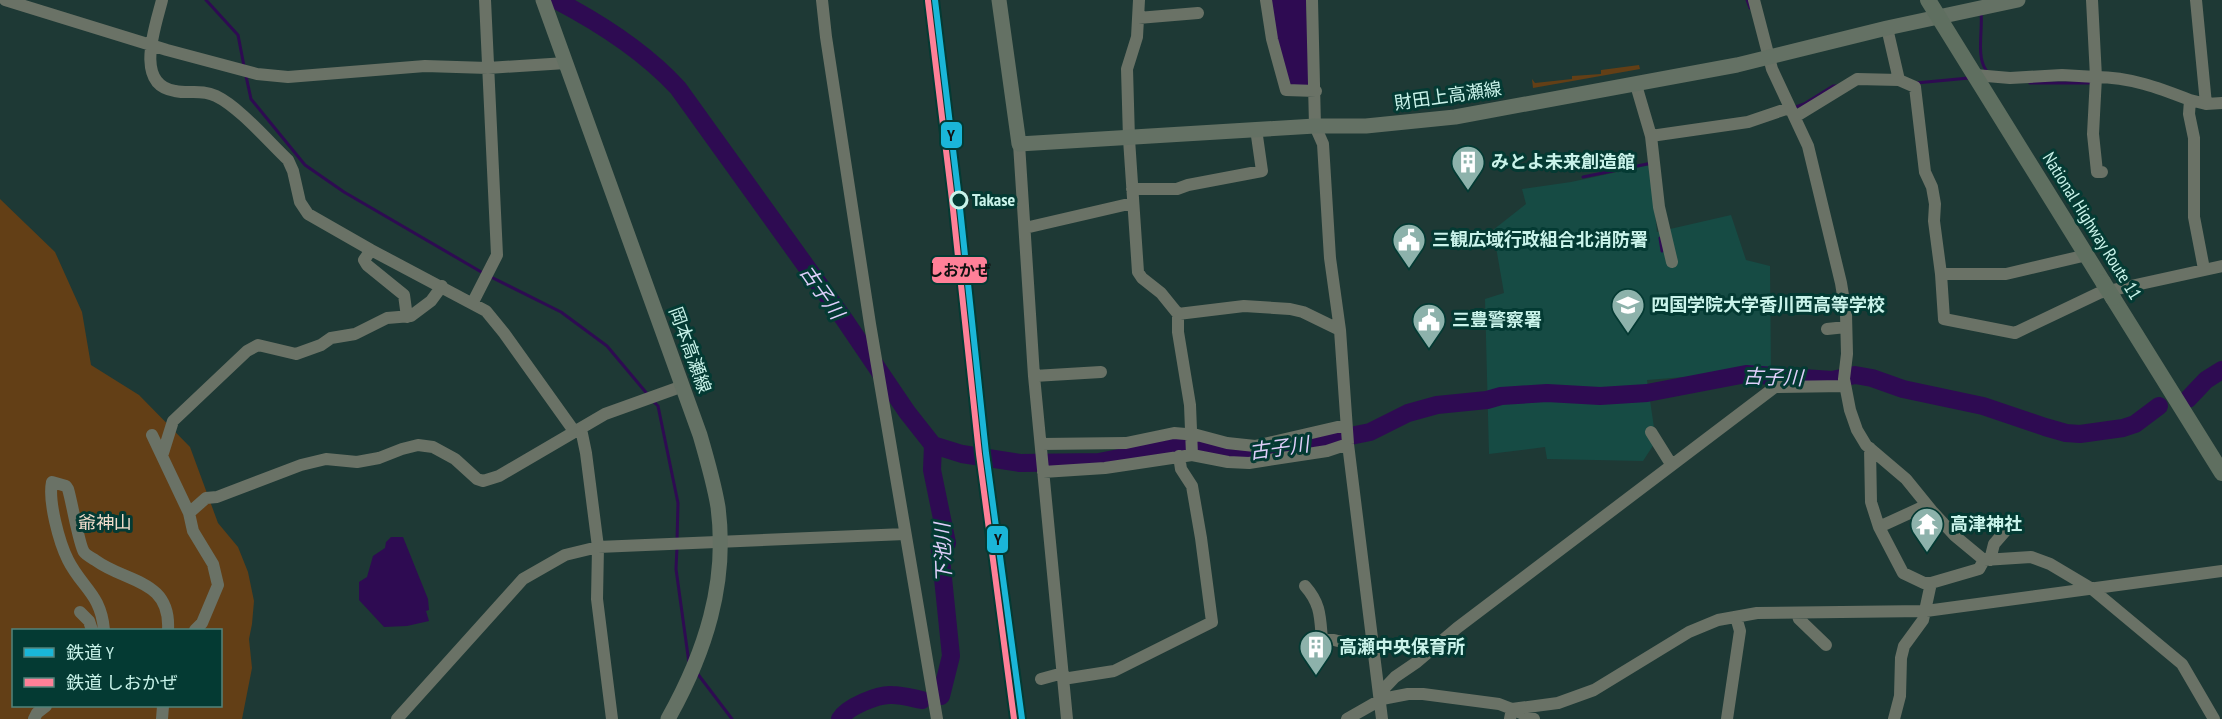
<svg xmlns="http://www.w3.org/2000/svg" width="2222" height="719" font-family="'PT Sans Narrow','Noto Sans JP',sans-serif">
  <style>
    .built { fill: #164b44 }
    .green { fill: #633f16; fill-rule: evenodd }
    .water { fill: #2e0b52 }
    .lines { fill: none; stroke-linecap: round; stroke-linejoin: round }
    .stream { stroke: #2e0b52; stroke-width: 3 }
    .river { stroke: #2e0b52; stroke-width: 18 }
    .minor { stroke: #6a7266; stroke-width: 12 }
    .major { stroke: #647164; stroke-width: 15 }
    .highway { stroke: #5f6f60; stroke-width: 16 }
    .highway-bridge { stroke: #5f6f60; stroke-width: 16 }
    .rail-1-casing { stroke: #043a33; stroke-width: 10 }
    .rail-2-casing { stroke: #043a33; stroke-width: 10 }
    .rail-1 { stroke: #1ab6d8; stroke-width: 6 }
    .rail-2 { stroke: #ff8098; stroke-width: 6 }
    .stop-dot { fill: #043a33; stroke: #c9f3ea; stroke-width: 3 }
    .labels { text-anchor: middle; stroke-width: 6; stroke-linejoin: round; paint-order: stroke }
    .street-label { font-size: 18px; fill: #c9f3ea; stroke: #043a33 }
    .poi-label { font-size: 18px; font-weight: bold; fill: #c9f3ea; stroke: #043a33; text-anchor: start }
    .stop-label { font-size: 18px; font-weight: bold; fill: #c9f3ea; stroke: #043a33; text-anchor: start }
    .park-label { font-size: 18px; fill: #f0dccb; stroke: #043a33 }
    .water-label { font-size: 20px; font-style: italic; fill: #dfcffb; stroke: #043a33 }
    .line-badge { stroke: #043a33; stroke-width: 2 }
    .pale-badge-label { font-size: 16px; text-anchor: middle; font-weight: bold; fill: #111 }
  </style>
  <rect width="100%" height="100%" fill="#1e3935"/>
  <path class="built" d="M1650 165 1657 232 1731 215 1746 260 1770 266 1771 370 1647 380 1656 441 1643 461 1547 459 1545 447 1489 454 1485 299 1504 293 1493 230 1526 204 1522 189 1571 182Z"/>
  <path class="green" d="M1639 65 1640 69 1533 88 1532 79 1535 83 1572 79V76L1601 74V70Z
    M0 199 55 252 82 312 91 365 139 395 190 447 218 523 238 547 248 572 254 601 252 624 249 639 252 668 242 719H0ZM14 630H220V706H14Z"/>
  <path class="water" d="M1268 0H1306L1310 87H1286Z
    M391 537H403L428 599 429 610 426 611 429 621 407 626 384 627 359 600V582L367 577 373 556 385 548 386 542Z"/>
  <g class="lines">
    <path class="stream" d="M206 0 238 35 244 66
      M1747 0 1750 8
      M1981 13C1983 30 1976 56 1986 70
      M246 76 251 99 305 165 344 192 483 273
      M1916 83 1969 78
      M2030 83H2092
      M1793 108 1804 104 1833 86H1837
      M1583 177 1652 163
      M1660 238 1662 251
      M489 276 561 312 607 346 649 396
      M653 401 658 406 678 503 677 541
      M677 547 676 569 689 663
      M697 673 732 719"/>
    <path class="river" d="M556 0C600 23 644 51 678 88L844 319 907 412 933 445 962 454 1020 463 1099 462 1174 447 1203 446 1242 454 1272 452 1370 432 1408 413 1437 405 1487 400 1501 396 1547 393 1600 396 1647 393 1746 374 1832 380 1855 375 1872 378 1903 389 1983 406 2045 427 2066 433 2080 434 2123 428 2135 424 2159 406
      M2188 399 2206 380 2222 370
      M933 445 932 470 947 543 940 549 951 656 941 696
      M840 719C847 707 878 694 892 695 902 695 912 698 922 700"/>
    <path class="minor" d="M5 0 167 50 257 74 288 77 425 66 488 68 566 63
      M162 0C156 25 133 85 175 91 190 94 201 89 216 96 239 107 268 141 288 160L293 171 300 202 308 214 371 250 486 311 504 333 574 431
      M822 0 826 37 870 324 937 719
      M1139 0 1137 37 1127 69 1129 139 1138 272 1142 278 1161 293 1178 314V332L1190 405 1192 455
      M1266 0 1272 39 1286 90 1316 91
      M1312 0 1315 126 1323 144 1330 258 1340 330 1348 444 1382 719
      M1754 0 1772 69 1808 146 1841 283 1846 314 1847 354 1844 379 1850 410 1857 430 1866 445 1906 479 1932 511 1955 536 1984 560 2031 557 2050 564 2092 589 2182 664 2214 719
      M2092 0 2096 77C2130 77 2159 88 2190 100
      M2196 0 2206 104 2190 100 2189 114 2194 138V217L2204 269
      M1138 18 1198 13
      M1975 75 2010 78 2062 75 2096 77 2093 134 2097 172H2102
      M1899 80 1915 87 1925 172 1932 187 1935 204 1934 221 1941 274H2006L2087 255
      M1636 85 1651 136 1659 207 1672 262
      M2206 104 2222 103
      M1795 117 1857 79 1899 80 1887 28
      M1651 136 1748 122 1789 108
      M1019 144 1034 376 1067 719
      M1132 189H1177L1188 185 1262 171 1256 129
      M1025 228 1133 203
      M371 250 364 260 367 265 404 295 407 317
      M1941 274 1944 319 2015 333 2099 293 2222 266
      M473 302 497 255 485 0
      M1178 314 1244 306 1290 309 1303 312 1340 330
      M1827 329 1846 327
      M1034 376 1101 372
      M581 429 586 453 598 547 597 599 612 719
      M1651 432 1671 464
      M152 435 189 513 206 498 217 497 301 465 326 459 357 462 379 458 402 449 418 445 433 447 455 459 477 479 483 481 499 476 605 414 683 386
      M1041 444 1126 443 1174 433 1197 435 1227 443 1255 446 1346 425
      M1870 448 1871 502 1879 527 1903 573 1924 583H1931
      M163 453 173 421 247 351 258 345 296 354 321 345 331 338 355 334 387 318 411 316 431 301 442 286
      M1043 472 1105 468 1192 455 1228 462 1249 463 1327 451 1348 444
      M189 513 193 531 213 564 218 585 202 623 195 630
      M1879 527 1927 505
      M1990 560 1994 544 2007 529
      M1305 586C1321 604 1320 617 1322 640H1334L1374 650
      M80 612 89 621 92 630
      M1797 613 1799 619 1826 645
      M104 630C101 594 82 588 68 560 59 542 48 501 52 482L66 486 68 489C72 502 79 545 84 552 86 555 92 558 95 560 126 583 171 579 168 630
      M1041 679 1063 673
      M1063 679 1114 671 1212 622 1201 538 1192 486 1181 469 1179 456
      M1379 694 1395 677 1417 662 1457 628 1775 387 1845 386
      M34 719 37 713 46 706
      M162 719 163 706
      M397 719 523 579 565 555 598 547 905 534
      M1347 719 1382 699 1408 694H1423L1499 704 1512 709 1558 703 1594 690 1689 632 1718 620 1757 613 1926 611 2222 571
      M1510 719 1512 709 1534 719
      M1727 719 1740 631 1736 617
      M1894 719 1900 696 1901 658 1904 646 1923 620 1931 583 1979 569 1984 560"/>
    <path class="major" d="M543 0 700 435C707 459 714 483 718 507 728 583 705 653 668 719
      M999 0 1019 144 1315 126H1366L1455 117 1737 65 1887 28 2018 0"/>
    <path class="highway" d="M1928 0 2103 282
      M2113 298 2222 473"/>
    <path class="highway-bridge" d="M2103 282 2113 298"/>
    <defs>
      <path id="rail-1" d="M935 0 959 199 986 453 1022 719"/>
      <path id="rail-2" d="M928 1 952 200 979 454 1014 719"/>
    </defs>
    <use href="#rail-1" class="rail-1-casing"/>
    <use href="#rail-2" class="rail-2-casing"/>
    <use href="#rail-1" class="rail-1"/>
    <use href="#rail-2" class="rail-2"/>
  </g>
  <defs>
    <symbol id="building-pin" viewBox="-11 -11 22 30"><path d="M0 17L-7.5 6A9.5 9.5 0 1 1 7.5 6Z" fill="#8db2ab" stroke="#043a33"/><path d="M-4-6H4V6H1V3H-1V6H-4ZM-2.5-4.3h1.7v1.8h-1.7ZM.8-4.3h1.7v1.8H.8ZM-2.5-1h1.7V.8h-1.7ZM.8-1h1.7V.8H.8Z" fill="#fff"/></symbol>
    <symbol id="civic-pin" viewBox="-11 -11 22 30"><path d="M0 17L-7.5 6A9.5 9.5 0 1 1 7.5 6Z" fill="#8db2ab" stroke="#043a33"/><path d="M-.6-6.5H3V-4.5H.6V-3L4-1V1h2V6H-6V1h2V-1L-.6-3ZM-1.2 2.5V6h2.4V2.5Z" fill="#fff"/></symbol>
    <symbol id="school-pin" viewBox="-11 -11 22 30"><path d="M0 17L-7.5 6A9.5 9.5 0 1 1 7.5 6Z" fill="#8db2ab" stroke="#043a33"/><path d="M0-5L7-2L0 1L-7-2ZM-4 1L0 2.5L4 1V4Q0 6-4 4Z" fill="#fff"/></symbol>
    <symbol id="temple-pin" viewBox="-11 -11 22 30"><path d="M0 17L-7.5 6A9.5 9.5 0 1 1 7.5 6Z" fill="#8db2ab" stroke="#043a33"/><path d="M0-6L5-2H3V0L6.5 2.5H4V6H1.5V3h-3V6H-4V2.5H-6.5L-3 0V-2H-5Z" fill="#fff"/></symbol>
  </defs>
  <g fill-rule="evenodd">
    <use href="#building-pin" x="1449" y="143" width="38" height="52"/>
    <use href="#civic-pin" x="1390" y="221" width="38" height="52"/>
    <use href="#school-pin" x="1609" y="286" width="38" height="52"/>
    <use href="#civic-pin" x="1410" y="301" width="38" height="52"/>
    <use href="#temple-pin" x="1908" y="505" width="38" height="52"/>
    <use href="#building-pin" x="1297" y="628" width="38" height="52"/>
  </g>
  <circle class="stop-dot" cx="959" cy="200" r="8"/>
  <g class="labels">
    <g class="street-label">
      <text transform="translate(1448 96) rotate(-8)" y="6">財田上高瀬線</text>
      <text transform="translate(2092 226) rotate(58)" y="6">National Highway Route 11</text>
      <text transform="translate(690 350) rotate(70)" y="6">岡本高瀬線</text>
    </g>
    <g class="poi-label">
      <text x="1491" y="168">みとよ未来創造館</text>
      <text x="1432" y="246">三観広域行政組合北消防署</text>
      <text x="1651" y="311">四国学院大学香川西高等学校</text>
      <text x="1452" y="326">三豊警察署</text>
      <text x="1950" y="530">高津神社</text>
      <text x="1339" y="653">高瀬中央保育所</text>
    </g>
    <g class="stop-label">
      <text x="972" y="206">Takase</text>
    </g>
    <g class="park-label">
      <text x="105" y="529">爺神山</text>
    </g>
    <g class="water-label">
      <text transform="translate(822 292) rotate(55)" y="7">古子川</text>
      <text transform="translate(1773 377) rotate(2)" y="7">古子川</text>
      <text transform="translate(1279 448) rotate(-8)" y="7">古子川</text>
      <text transform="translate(943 553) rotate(-92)" y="7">下池川</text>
    </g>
  </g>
  <g class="line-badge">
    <rect x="940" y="121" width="23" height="28" rx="6" fill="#1ab6d8"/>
    <rect x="931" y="256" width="57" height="28" rx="6" fill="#ff8098"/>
    <rect x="986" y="525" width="23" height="29" rx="6" fill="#1ab6d8"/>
  </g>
  <g class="pale-badge-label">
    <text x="951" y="141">Y</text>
    <text x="959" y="276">しおかぜ</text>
    <text x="998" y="545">Y</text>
  </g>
  <rect x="12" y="629" width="210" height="78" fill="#043a33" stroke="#53847c" stroke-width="1.5"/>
  <rect x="24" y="648" width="30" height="9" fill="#1ab6d8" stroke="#53847c" stroke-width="1.5"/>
  <text x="66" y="659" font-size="18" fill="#c9f3ea">鉄道 Y</text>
  <rect x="24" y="678" width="30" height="9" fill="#ff8098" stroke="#53847c" stroke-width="1.5"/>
  <text x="66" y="689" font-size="18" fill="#c9f3ea">鉄道 しおかぜ</text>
</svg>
